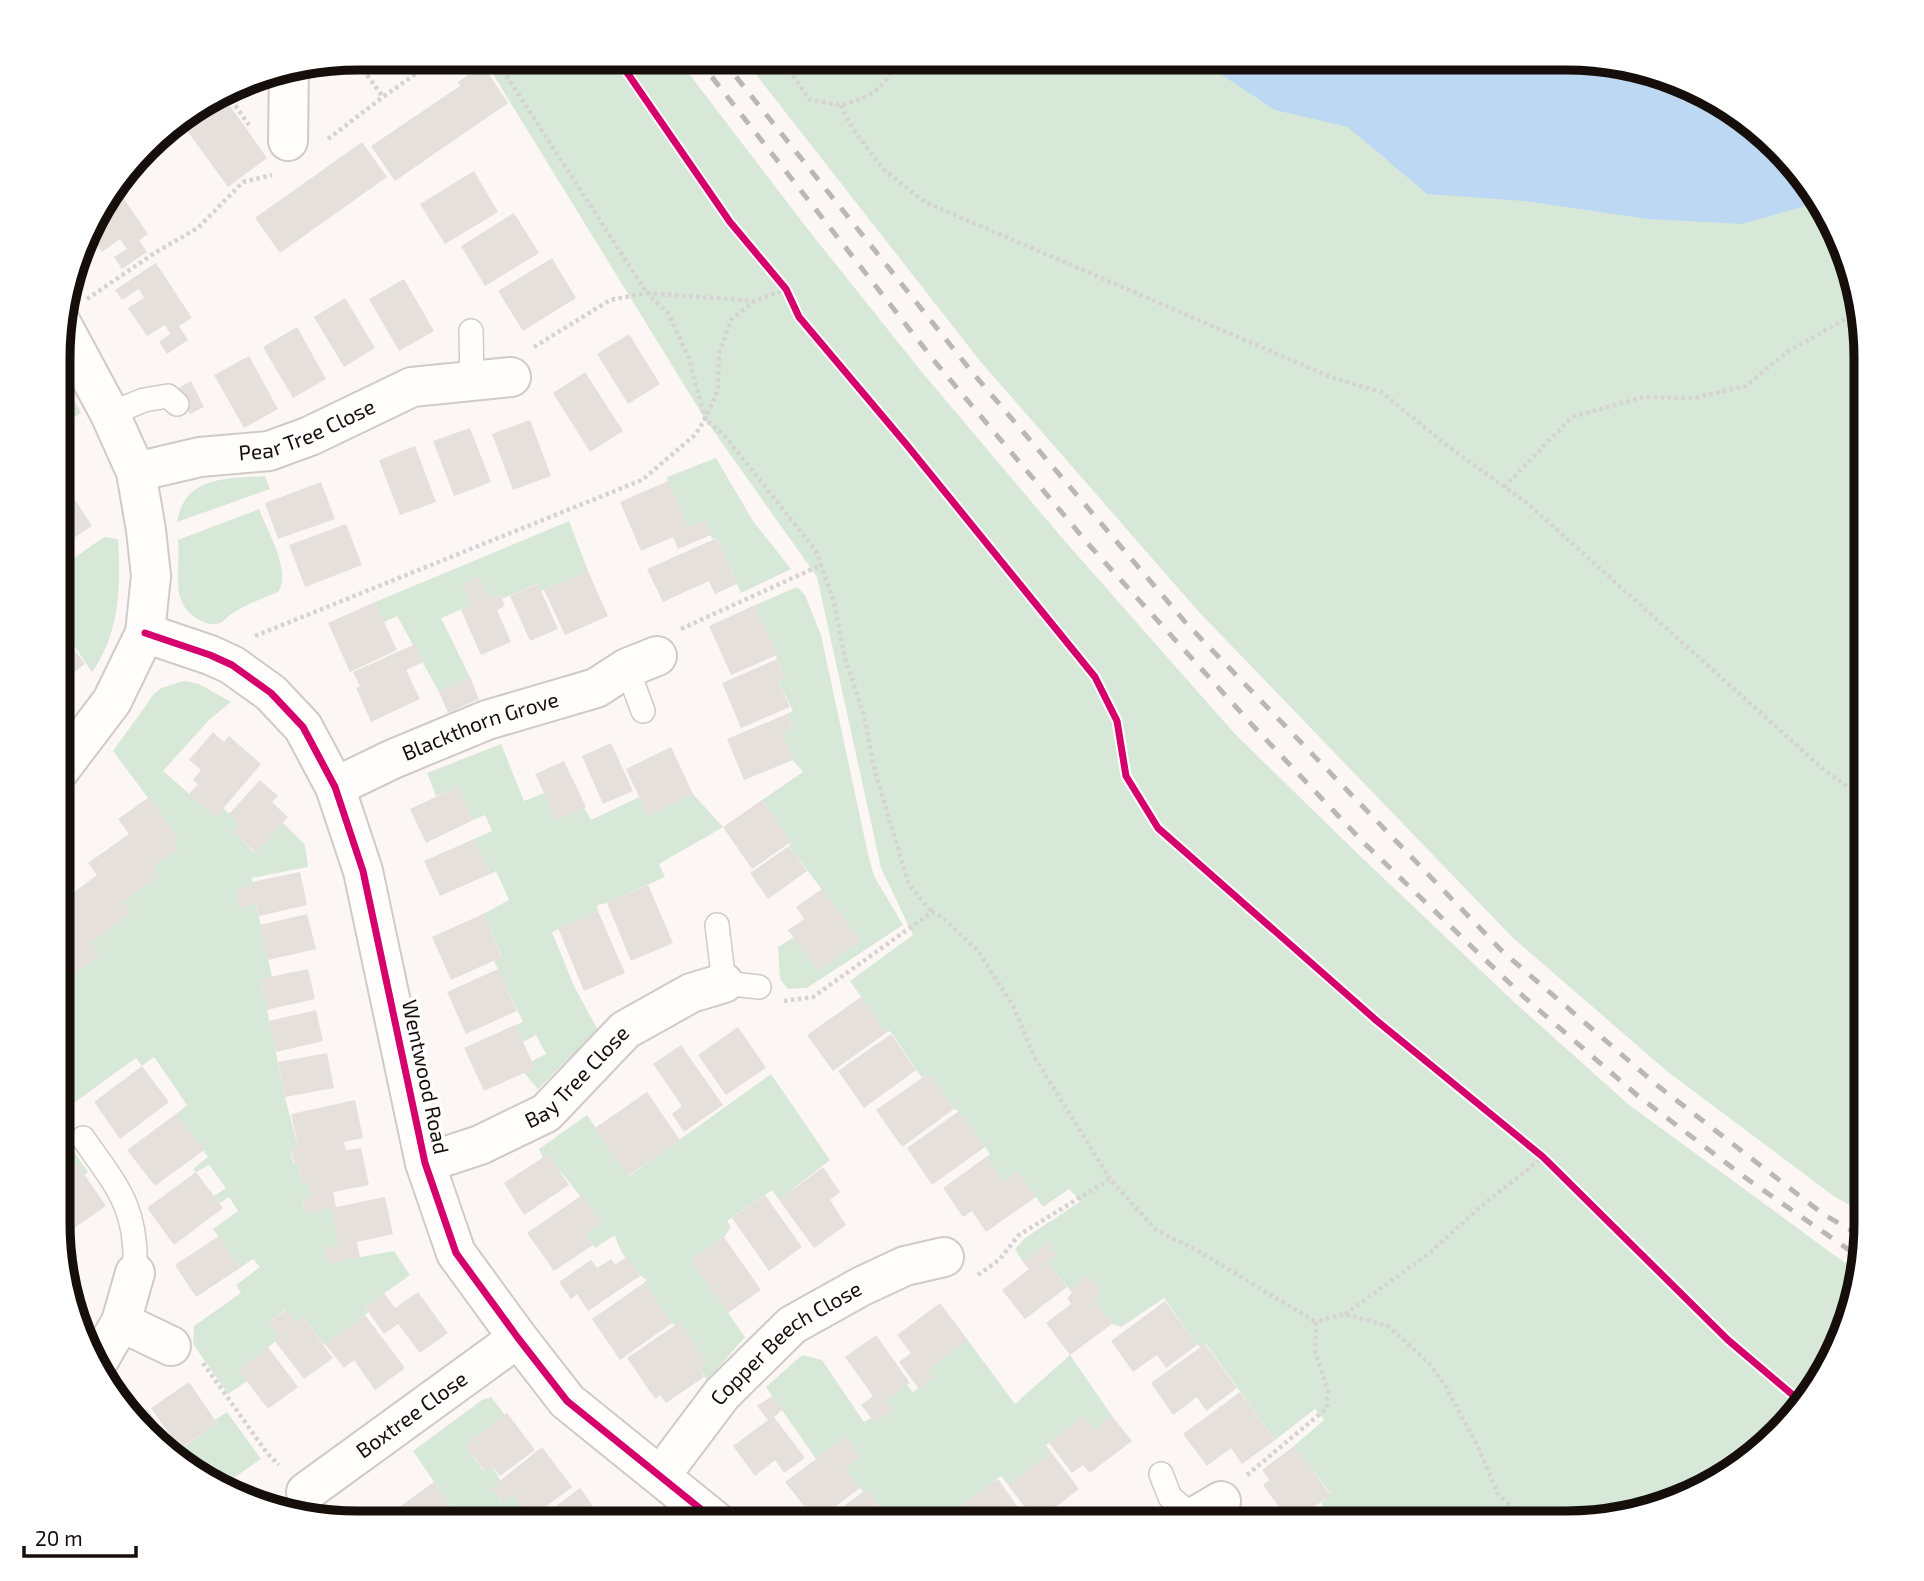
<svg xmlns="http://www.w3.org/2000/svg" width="1924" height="1581" font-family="'Exo 2',sans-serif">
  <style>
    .green { fill: #d8e8d8 }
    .water { fill: #bcd8f2 }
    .building { fill: #e6e0dc }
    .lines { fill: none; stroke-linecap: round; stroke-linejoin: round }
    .lane-casing { stroke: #d1cac6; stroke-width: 26 }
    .street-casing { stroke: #d1cac6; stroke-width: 42 }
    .path { stroke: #d5d3d3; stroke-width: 4.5; stroke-dasharray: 3.5 3.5; stroke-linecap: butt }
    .lane { stroke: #fffefd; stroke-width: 23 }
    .street { stroke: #fffefd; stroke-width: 38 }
    .rail { stroke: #bab8b7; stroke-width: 5; stroke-dasharray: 12 12; stroke-linecap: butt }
    .cycleway-casing { stroke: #fff; stroke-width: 11 }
    .cycleway { stroke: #d6006c; stroke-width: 7 }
    .labels { text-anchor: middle; stroke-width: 7; stroke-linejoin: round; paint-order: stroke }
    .street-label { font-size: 21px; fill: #150e0a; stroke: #fff }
    .rim { fill: none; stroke: #150e0a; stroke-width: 9 }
  </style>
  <rect width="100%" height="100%" fill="#fcf7f4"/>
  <path class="green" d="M483 58H677L806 227 921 371 1063 539 1235 734 1357 853 1513 1001 1628 1104 1841 1260 1859 1271 1843 1338 1779 1435 1681 1500 1566 1523H1354L1344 1509 1331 1518 1321 1503 1331 1494 1294 1446 1324 1420 1315 1409 1275 1440 1206 1344 1201 1347 1197 1345 1164 1298 1121 1327 1112 1324 1093 1299 1101 1292 1088 1276 1070 1290 1047 1262 1056 1255 1047 1243 1023 1262 1015 1249 1025 1238 1081 1201 1069 1189 1043 1207 1018 1172 1003 1182 986 1157 990 1154 959 1111 954 1109 929 1073 922 1078 890 1031 886 1033 850 981 913 935 881 868 817 577 705 419Z
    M743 58H1585L1681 81 1778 145 1843 243 1866 358V1214L1835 1197 1668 1072 1513 938 1198 611 980 361Z
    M60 385 69 391 81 413 60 426Z
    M716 458 753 521 791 569 741 593 717 538 712 539 705 521 688 528 668 481 667 477Z
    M265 476 270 489 177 522C185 475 227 479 265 476Z
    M259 509C267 530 292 572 278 592 263 599 246 604 233 613 227 616 223 624 215 624 201 625 185 612 181 600 175 585 180 558 178 540Z
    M569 521 588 571 544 590 541 591 537 584 502 599 500 595 489 599 479 577 463 584 472 605 441 618 470 677 439 692 397 616 384 622 375 602Z
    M104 537 118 539C121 584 120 634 92 672L60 625V568Z
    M797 587 805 595 821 635 868 854 874 876 903 925 807 988 788 989 780 979 778 947 794 937 860 940 789 846 791 842 762 800 803 772 793 760 782 732 792 727 787 714 793 711 778 681 785 678 755 605Z
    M184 681 199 684 231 702 209 720 163 771 216 817 223 808 240 824 233 832 255 853 283 823 305 845 308 867 252 878 253 885 236 889 240 907 256 904 272 977 261 980 285 1097 298 1147 291 1148 293 1163 298 1162 302 1184 308 1183 311 1198 302 1200 305 1213 332 1208 339 1245 325 1249 328 1263 394 1251 410 1275 365 1307 368 1312 365 1315 324 1345 304 1318 296 1323 285 1310 269 1322 279 1336 276 1341 239 1369 247 1381 228 1394 193 1344 194 1326 241 1293 236 1285 260 1267 253 1259 240 1268 213 1229 238 1211 229 1197 220 1203 214 1196 226 1188 209 1165 196 1172 193 1169 208 1157 176 1114 187 1105 154 1057 142 1066 136 1058 60 1113 69 1126 61 1133 88 1172 84 1175 78 1165 59 1178V1004L69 996 60 984 99 954 91 943 131 913 123 902 158 876 153 867 178 849 173 842 178 838 113 751 154 694 161 688Z
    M501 744 524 801 544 793 557 820 584 808 591 820 639 797 648 816 693 794 723 827 659 864 665 877 607 903 597 905 598 911 552 932 574 986 598 1030 538 1089 524 1073 532 1061 546 1054 536 1035 523 1042 515 1025 523 1022 494 961 502 956 483 914 509 900 496 871 490 874 474 839 492 831 485 815 473 820 457 787 436 796 427 773Z
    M771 1074 830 1160 779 1200 772 1190 727 1221 731 1227 724 1237 691 1260 745 1337 707 1381 699 1368 707 1362 680 1323 675 1325 672 1323 644 1283 647 1280C634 1273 618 1250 615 1235L595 1248 585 1234 601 1223C584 1198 565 1179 548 1155L543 1158 539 1149 587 1115 629 1176Z
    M967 1339 1015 1404 1070 1355 1112 1416 1094 1430 1083 1417 1046 1445 1051 1452 1008 1485 1001 1476 962 1507 974 1523H919L917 1520 913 1523H892L867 1489 863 1492 845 1468 860 1456 846 1437 816 1459 766 1387 802 1355 822 1360 864 1422 871 1418 875 1423 893 1410 886 1400 907 1385 913 1392 933 1378 927 1370Z
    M491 1397 505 1415 465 1445 484 1471 492 1466 501 1481 492 1488 502 1502 513 1494 536 1523H462L413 1451 482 1400Z
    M227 1412 261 1459 222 1486 174 1454 217 1423 215 1420Z"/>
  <path class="water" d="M1196 58H1585L1681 81 1778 145 1816 203 1742 224 1648 219 1525 201 1427 194 1348 127 1275 110Z"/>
  <path class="building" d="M483 65 508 103 395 181 371 146 460 86 458 82Z
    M223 96 267 158 228 187 180 121Z
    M362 142 387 177 280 253 255 218Z
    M474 171 498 212 445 244 420 204Z
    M116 187 148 234 139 240 147 252 122 269 114 257 127 249 120 239 102 252 89 234 94 218 103 213 99 207Z
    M514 213 539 253 485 286 461 246Z
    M552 258 576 298 523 331 498 291Z
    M156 263 192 318 179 326 188 340 167 354 159 342 170 334 165 325 147 336 128 308 144 298 139 289 122 300 115 290Z
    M404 279 434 331 399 351 369 299Z
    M345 298 375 348 344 367 314 317Z
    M297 327 326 379 293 398 263 347Z
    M629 334 660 384 628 404 597 354Z
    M249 356 278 409 244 428 214 375Z
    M585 372 623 431 590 452 553 393Z
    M191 381 204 407 190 414 176 389Z
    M530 420 551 476 513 490 492 434Z
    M470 428 491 482 454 496 433 441Z
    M415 446 436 502 400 515 379 460Z
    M60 464 70 480 60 486Z
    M668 481 688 528 705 521 711 535 678 549 673 537 641 551 620 502Z
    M321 482 335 519 278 539 265 503Z
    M72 495 92 526 60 547V502Z
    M346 524 362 565 305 587 289 545Z
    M717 538 737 584 715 594 709 581 663 602 647 569Z
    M588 571 608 616 565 635 544 590Z
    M479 577 489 599 500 595 505 606 497 610 511 642 481 655 461 610 472 605 463 584Z
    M538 584 558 629 530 641 510 596Z
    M375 602 397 650 350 672 328 623Z
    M755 605 777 655 731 675 709 626Z
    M60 630 85 664 60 683Z
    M415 644 423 662 406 670 420 699 371 722 356 688 360 686 353 672Z
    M777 659 785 678 778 681 790 707 741 728 722 683Z
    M470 677 479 699 448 713 439 692Z
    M787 714 792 728 782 732 793 760 744 780 727 739Z
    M213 732 224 742 229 736 261 764 216 817 189 794 198 784 193 780 201 770 189 760Z
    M611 743 633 791 603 804 582 756Z
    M671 747 693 794 648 816 626 769Z
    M564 761 586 807 557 820 535 774Z
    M260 780 278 796 272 802 288 817 256 853 233 832 240 824 229 814Z
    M457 787 473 820 426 843 410 809Z
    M149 797 178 838 173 842 178 849 153 867 159 875 123 902 131 913 91 943 100 954 60 984 69 996 59 1004V924L70 915 61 902 97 875 88 863 129 834 118 819Z
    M762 800 791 842 752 869 723 827Z
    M474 839 490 874 440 896 424 861Z
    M789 846 807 871 768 899 750 873Z
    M300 872 307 905 259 916 256 904 240 907 236 889 253 885 252 882Z
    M648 885 673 943 631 961 607 903Z
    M822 889 860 940 818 971 788 930 804 919 796 907Z
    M598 911 625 973 584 991 558 928Z
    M307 914 316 949 268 960 260 925Z
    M483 914 502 957 451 980 432 937Z
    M308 969 315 999 267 1010 261 979Z
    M498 969 517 1011 466 1034 447 992Z
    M861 997 886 1033 833 1071 807 1035Z
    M316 1010 323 1041 276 1052 269 1021Z
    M515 1025 535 1068 484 1091 464 1048Z
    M738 1027 766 1068 726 1095 698 1055Z
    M891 1034 916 1070 864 1108 838 1071Z
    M681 1045 723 1105 684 1132 672 1114 682 1106 653 1064Z
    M327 1053 334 1088 285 1097 278 1062Z
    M142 1066 169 1102 120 1139 94 1102Z
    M929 1073 954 1109 902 1147 876 1110Z
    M647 1092 680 1140 628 1176 595 1128Z
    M355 1100 363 1138 344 1142 346 1150 361 1148 369 1185 333 1192 336 1207 385 1197 393 1234 357 1242 360 1257 328 1264 325 1249 339 1245 332 1208 305 1213 302 1199 311 1198 308 1183 302 1184 298 1162 294 1163 291 1148 298 1147 291 1114Z
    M959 1111 985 1147 932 1185 907 1148Z
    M176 1114 204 1150 155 1186 127 1150Z
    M548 1154 569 1185 524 1215 504 1183Z
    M986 1157 1003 1182 1018 1171 1036 1197 986 1232 972 1211 963 1217 943 1188Z
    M78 1165 106 1206 70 1231 58 1214 59 1178Z
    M823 1167 840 1192 830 1200 846 1225 814 1248 779 1200Z
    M196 1172 223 1208 174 1245 147 1208Z
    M582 1195 601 1223 585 1234 593 1245 554 1271 527 1233Z
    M765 1195 802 1247 769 1271 732 1218Z
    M58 1228 78 1256 64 1265 58 1243Z
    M219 1236 240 1268 196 1297 175 1265Z
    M724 1237 761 1290 728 1313 691 1260Z
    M1047 1243 1056 1255 1047 1262 1067 1287 1025 1319 1002 1290 1029 1269 1023 1262Z
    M627 1257 640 1276 588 1311 577 1294 571 1299 559 1282 591 1260 597 1268 611 1259 615 1265Z
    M1088 1276 1101 1292 1093 1299 1112 1324 1070 1355 1046 1323 1071 1304 1067 1298 1072 1293 1070 1290Z
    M644 1283 672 1323 620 1360 592 1319Z
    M418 1292 448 1333 420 1353 398 1324 384 1334 365 1307 384 1293 395 1308Z
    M1165 1301 1197 1345 1166 1368 1157 1355 1133 1372 1111 1341Z
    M940 1303 967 1339 927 1370 933 1378 919 1389 899 1362 911 1353 897 1335Z
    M286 1310 296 1323 303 1317 333 1358 304 1379 274 1340 279 1336 269 1322Z
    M365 1315 405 1368 375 1390 354 1360 344 1368 325 1344Z
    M680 1322 707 1362 699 1368 704 1377 666 1403 660 1395 655 1399 627 1358Z
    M876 1335 910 1383 886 1400 894 1410 875 1423 861 1405 873 1396 845 1357Z
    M1205 1344 1237 1388 1206 1411 1197 1397 1173 1415 1151 1383Z
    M268 1347 298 1387 268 1409 238 1370Z
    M189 1382 217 1423 180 1449 151 1408Z
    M1240 1392 1275 1440 1242 1464 1231 1448 1207 1466 1183 1434Z
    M772 1396 782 1410 774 1417 805 1458 784 1473 775 1460 755 1476 733 1446 768 1420 757 1406Z
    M147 1409 177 1451 174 1454 146 1436 134 1419Z
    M507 1413 535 1450 500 1476 492 1466 485 1471 465 1445Z
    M1084 1416 1094 1430 1112 1416 1132 1441 1090 1473 1083 1465 1072 1473 1049 1443Z
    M846 1437 860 1456 845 1468 860 1488 816 1521 785 1482Z
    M1294 1446 1331 1495 1291 1523 1263 1485 1269 1480 1262 1470Z
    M542 1447 572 1487 531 1518 513 1494 503 1502 491 1488Z
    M1051 1452 1079 1489 1036 1522 1008 1485Z
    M998 1479 1025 1517 1017 1523H974L961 1506Z
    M434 1482 462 1523H404L395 1510Z
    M255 1488 268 1506 240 1498Z
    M580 1488 605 1523H533Z
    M867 1489 892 1523H835L830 1516Z
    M1323 1508 1331 1518 1344 1509 1354 1523H1302Z
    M394 1512 401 1523H378Z"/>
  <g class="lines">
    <defs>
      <path id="lane" d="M471 331 472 381
        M110 414 144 400 168 396 177 404
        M627 668 643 711
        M717 925 724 983 759 987
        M83 1138C118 1188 138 1208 135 1273
        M1161 1474 1170 1497 1183 1508 1204 1517"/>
      <g id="street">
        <path d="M288 141 289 69"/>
        <path id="s1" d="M136 472 200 457 269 451 310 436 412 387 511 377"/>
        <path d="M145 633 210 655 232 665 271 693 303 727 335 787 363 871 425 1163 456 1253 518 1338 567 1401 718 1523"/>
        <path d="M59 771 112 701 145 633 151 576 146 530 136 472 110 414 60 321"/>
        <path id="s2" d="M335 787 393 759 487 720 596 688 627 668 657 656"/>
        <path id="s3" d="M425 1163 480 1145 546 1113 625 1030 691 993 724 983"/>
        <path d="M121 1322 171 1346"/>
        <path d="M96 1365 121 1322 135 1273"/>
        <path id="s4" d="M661 1475 722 1394 792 1325 862 1286 905 1266 944 1257"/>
        <path id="s5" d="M306 1492 518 1338"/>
        <path d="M1184 1523 1221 1501"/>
      </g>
    </defs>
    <use href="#lane" class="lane-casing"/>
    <use href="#street" class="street-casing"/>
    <path class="path" d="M355 58 383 97 434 61
      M495 58 647 293 753 301
      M781 58 809 99C820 101 833 106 843 104 867 100 893 84 893 58
      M227 94 249 125
      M841 105 852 128 883 169 925 202 1333 378 1381 392 1449 447 1527 503 1823 769 1866 800
      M328 139 383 97
      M87 299 156 252 198 228 243 182 272 175
      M534 347 610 300 647 293 668 313 689 358 705 419 724 435 816 551 834 602 845 658 864 715 875 772 909 885 932 912
      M1504 487 1572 417 1644 397 1694 398 1746 386 1787 352 1846 319 1858 315
      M681 629 821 565
      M255 636 642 480 696 434 705 419 718 390 719 353 731 320 754 301 786 289
      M784 1001 813 997 932 912 942 917 978 951 1013 1006 1035 1058 1110 1179
      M978 1275 999 1260 1019 1235 1110 1179 1157 1231 1195 1249 1316 1322
      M1345 1314 1426 1256 1479 1208 1543 1157
      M203 1363 267 1453 279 1465
      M1247 1475 1327 1408 1328 1390 1315 1351 1316 1322 1344 1314 1388 1326 1429 1363 1446 1387 1478 1447 1498 1494 1528 1523"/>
    <use href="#lane" class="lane"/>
    <use href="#street" class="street"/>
    <path class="rail" d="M697 58 936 363 1090 546 1255 728 1363 842 1524 997 1638 1096 1750 1181 1862 1259
      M721 58 972 372 1186 623 1502 951 1658 1086 1823 1214 1866 1239"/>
    <defs>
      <path id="cycleway" d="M617 58 730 222 786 289 799 317 906 444 1095 677 1117 721 1126 776 1158 828 1377 1021 1543 1157 1728 1340 1801 1402
        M145 633 210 655 232 665 271 693 303 727 335 787 363 871 425 1163 456 1253 518 1338 567 1401 718 1523"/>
    </defs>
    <use href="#cycleway" class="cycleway-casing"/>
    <use href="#cycleway" class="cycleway"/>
  </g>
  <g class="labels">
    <g class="street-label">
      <text dy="7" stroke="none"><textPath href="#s1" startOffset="177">Pear Tree Close</textPath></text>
      <text dy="7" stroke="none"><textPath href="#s2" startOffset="158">Blackthorn Grove</textPath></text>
      <text dy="7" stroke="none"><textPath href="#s3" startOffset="178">Bay Tree Close</textPath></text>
      <text transform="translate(425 1077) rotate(78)" y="7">Wentwood Road</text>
      <text dy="7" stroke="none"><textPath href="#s4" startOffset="184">Copper Beech Close</textPath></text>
      <text dy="7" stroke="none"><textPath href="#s5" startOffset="131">Boxtree Close</textPath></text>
    </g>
  </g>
  <path d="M0 0H1924V1581H0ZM358 70H1566A288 288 0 0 1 1854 358V1223A288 288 0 0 1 1566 1511H358A288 288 0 0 1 70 1223V358A288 288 0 0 1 358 70Z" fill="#fff" fill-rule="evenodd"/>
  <path class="rim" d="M358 70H1566A288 288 0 0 1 1854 358V1223A288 288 0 0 1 1566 1511H358A288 288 0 0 1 70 1223V358A288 288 0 0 1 358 70Z"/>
  <path d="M24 1546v10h112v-10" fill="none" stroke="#150e0a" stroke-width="3.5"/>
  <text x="35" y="1546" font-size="21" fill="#150e0a" stroke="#ffffff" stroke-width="5" paint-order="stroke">20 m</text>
</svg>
